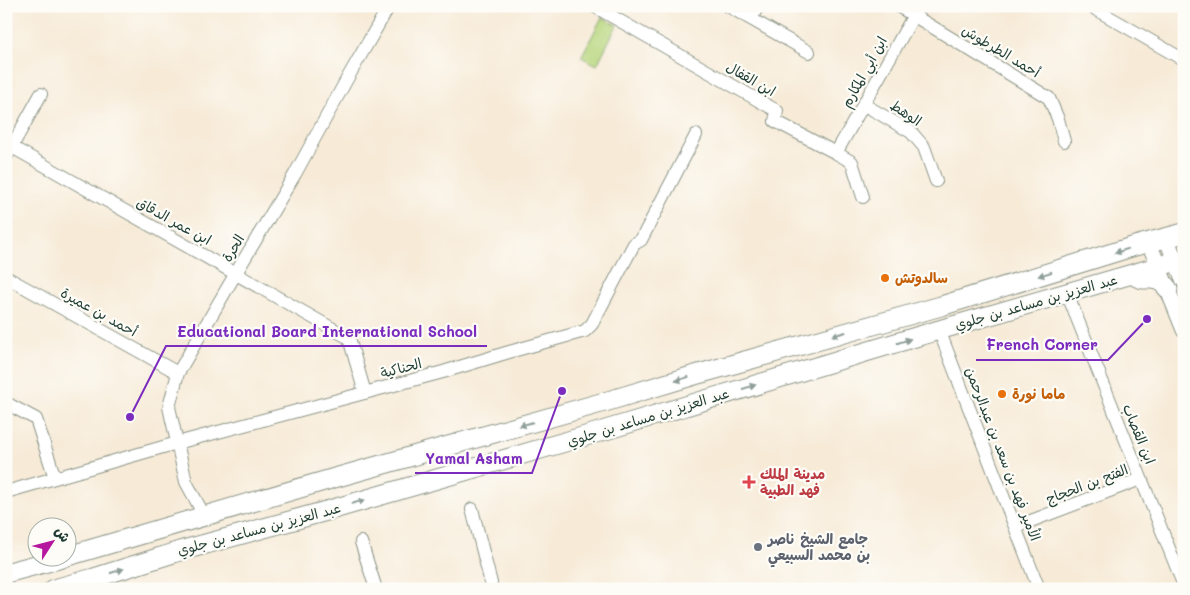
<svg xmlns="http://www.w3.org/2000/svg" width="1190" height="595" font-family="Mali,'Playpen Sans Arabic',sans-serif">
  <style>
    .green { fill: #b7d67e; stroke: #6b8a59 }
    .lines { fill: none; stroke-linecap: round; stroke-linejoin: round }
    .minor-casing { stroke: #8b9486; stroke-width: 14 }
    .tertiary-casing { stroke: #8b9486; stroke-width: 17 }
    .primary-casing { stroke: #8b9486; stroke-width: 21 }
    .minor { stroke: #fff; stroke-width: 12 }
    .tertiary { stroke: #fff; stroke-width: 15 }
    .primary { stroke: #fff; stroke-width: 19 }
    .oneway { fill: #8f9e9a }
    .food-dot { fill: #e8710a; stroke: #fdfcf7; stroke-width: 2 }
    .health-dot { fill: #e0444e; stroke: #fdfcf7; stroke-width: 2 }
    .worship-dot { fill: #6b7280; stroke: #fdfcf7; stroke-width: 2 }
    .labels { text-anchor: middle; stroke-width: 4.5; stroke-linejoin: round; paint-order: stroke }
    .street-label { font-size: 14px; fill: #1f3d34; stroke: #fdfcf7 }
    .food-label { font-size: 14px; font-weight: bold; fill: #c56008; stroke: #fdfcf7; text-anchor: start }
    .health-label { font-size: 14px; font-weight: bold; fill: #be3a42; stroke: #fdfcf7; text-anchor: start }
    .worship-label { font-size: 14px; font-weight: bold; fill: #5b616d; stroke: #fdfcf7; text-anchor: start }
    .leader { fill: none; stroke: #7b2cbf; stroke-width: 2 }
    .callout-dot { fill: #7b2cbf; stroke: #fdfcf7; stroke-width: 2 }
    .callout-label { font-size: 15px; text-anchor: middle; font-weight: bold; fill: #7b2cbf; stroke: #fdfcf7; stroke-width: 4.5; stroke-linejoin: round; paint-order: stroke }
  </style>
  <rect width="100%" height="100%" fill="#fdfcf7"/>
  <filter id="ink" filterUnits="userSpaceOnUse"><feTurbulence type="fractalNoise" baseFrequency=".02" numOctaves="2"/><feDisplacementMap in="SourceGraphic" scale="10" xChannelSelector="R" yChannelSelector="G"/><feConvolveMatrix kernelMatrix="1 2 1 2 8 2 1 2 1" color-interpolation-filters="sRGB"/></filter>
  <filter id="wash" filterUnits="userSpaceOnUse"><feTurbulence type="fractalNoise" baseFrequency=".0096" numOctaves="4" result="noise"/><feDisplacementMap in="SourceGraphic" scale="20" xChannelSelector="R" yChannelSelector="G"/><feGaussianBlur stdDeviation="1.12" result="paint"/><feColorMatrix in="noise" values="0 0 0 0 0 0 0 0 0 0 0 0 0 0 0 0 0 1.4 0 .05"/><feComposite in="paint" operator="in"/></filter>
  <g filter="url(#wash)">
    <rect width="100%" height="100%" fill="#f7ebd8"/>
    <path class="green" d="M602 17 617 25 597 65 581 57Z"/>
  </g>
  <g filter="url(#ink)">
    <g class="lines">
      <defs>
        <path id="minor" d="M594 6 777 111 775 121 836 153 852 162 863 197
          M728 6 809 52
          M898 6 1049 98 1058 119 1064 141
          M1090 6 1184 60
          M751 19 758 6
          M863 104 911 132 924 147 936 181
          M12 147 349 338 365 393
          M836 153 919 6
          M6 157 41 94
          M6 277 178 373
          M1067 293 1184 586
          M939 330 1039 589
          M6 403 36 419 55 478
          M6 492 177 443 443 372 509 352 585 331 592 324 634 244 641 240 696 135
          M472 509 491 583
          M205 517 186 482 169 407 178 373 236 273 295 174 347 79 389 6
          M1015 527 1141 479
          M361 542 376 589"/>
        <path id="tertiary" d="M1166 238 1184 281
          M1149 243 1184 330"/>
        <path id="primary" d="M1134 275C1146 285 1155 271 1168 289
          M68 556 331 479 608 401 695 375 941 306 1135 246 1184 233
          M6 573 62 558
          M54 589 94 578 180 551 330 510 589 435 939 330 1184 259"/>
      </defs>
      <use href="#minor" class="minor-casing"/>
      <use href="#tertiary" class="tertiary-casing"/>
      <use href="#primary" class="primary-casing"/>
      <use href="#minor" class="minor"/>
      <use href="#tertiary" class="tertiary"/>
      <use href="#primary" class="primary"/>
    </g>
    <defs><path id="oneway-solid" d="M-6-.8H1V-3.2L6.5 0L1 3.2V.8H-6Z" transform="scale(1.25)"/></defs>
    <g class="oneway">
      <use href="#oneway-solid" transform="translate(1121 251) rotate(163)"/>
      <use href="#oneway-solid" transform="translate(1045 274) rotate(163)"/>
      <use href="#oneway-solid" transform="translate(839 334) rotate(165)"/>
      <use href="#oneway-solid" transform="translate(904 341) rotate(-17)"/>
      <use href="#oneway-solid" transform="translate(682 379) rotate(163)"/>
      <use href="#oneway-solid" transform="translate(749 387) rotate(-17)"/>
      <use href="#oneway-solid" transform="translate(526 424) rotate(164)"/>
      <use href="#oneway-solid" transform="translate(358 502) rotate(-16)"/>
      <use href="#oneway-solid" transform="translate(117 571) rotate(-18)"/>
    </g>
  </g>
  <g class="food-dot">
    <circle cx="885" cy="278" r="5"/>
    <circle cx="1002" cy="394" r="5"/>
  </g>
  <path class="health-dot" d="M746.5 474.5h5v5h5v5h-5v5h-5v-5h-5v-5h5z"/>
  <circle class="worship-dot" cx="758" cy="547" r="5"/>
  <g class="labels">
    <g class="street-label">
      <text transform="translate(1001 51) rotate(31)" y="5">أحمد الطرطوش</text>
      <text transform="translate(864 72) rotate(-61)" y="5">ابن أبي المكارم</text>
      <text transform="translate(751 79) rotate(30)" y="5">ابن القفال</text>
      <text transform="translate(906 113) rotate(34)" y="5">الوهط</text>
      <text transform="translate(174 221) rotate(29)" y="5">ابن عمر الدقاق</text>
      <text transform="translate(233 248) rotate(-59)" y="5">الحرة</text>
      <text transform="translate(1036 302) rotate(-16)" y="5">عبد العزيز بن مساعد بن جلوي</text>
      <text transform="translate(99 312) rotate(29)" y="5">أحمد بن عميرة</text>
      <text transform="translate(401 368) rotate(-15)" y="5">الحناكية</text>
      <text transform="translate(648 417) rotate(-17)" y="5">عبد العزيز بن مساعد بن جلوي</text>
      <text transform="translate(1139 434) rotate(68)" y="5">ابن القصاب</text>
      <text transform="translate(1003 454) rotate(69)" y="5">الأمير فهد بن سعد بن عبدالرحمن</text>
      <text transform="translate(1087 484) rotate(-21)" y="5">الفتح بن الحجاج</text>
      <text transform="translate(259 529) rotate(-15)" y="5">عبد العزيز بن مساعد بن جلوي</text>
    </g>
    <g class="food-label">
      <text x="895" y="283">سالدوتش</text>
      <text x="1012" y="399">ماما نورة</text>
    </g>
    <g class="health-label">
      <text x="760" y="479">مدينة الملك<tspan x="760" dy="16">فهد الطبية</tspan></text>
    </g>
    <g class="worship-label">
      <text x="768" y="544">جامع الشيخ ناصر<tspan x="768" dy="16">بن محمد السبيعي</tspan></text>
    </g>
  </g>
  <path class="leader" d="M130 417L166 346H487M1147 319L1108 360H976M562 391L532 473H415"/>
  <g class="callout-dot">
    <circle cx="130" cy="417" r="5"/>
    <circle cx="1147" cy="319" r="5"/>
    <circle cx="562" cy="391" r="5"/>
  </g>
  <g class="callout-label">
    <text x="327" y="337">Educational Board International School</text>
    <text x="1042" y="350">French Corner</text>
    <text x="474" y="464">Yamal Asham</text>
  </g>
  <rect width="1190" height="595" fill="none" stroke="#fdfcf7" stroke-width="25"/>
  <g transform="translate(52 542) rotate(54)"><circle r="24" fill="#fdfcf7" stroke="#a4b0a9"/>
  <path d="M0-4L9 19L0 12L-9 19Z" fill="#b5179e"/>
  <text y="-8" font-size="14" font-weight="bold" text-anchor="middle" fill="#1f3d34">ش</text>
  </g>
</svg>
